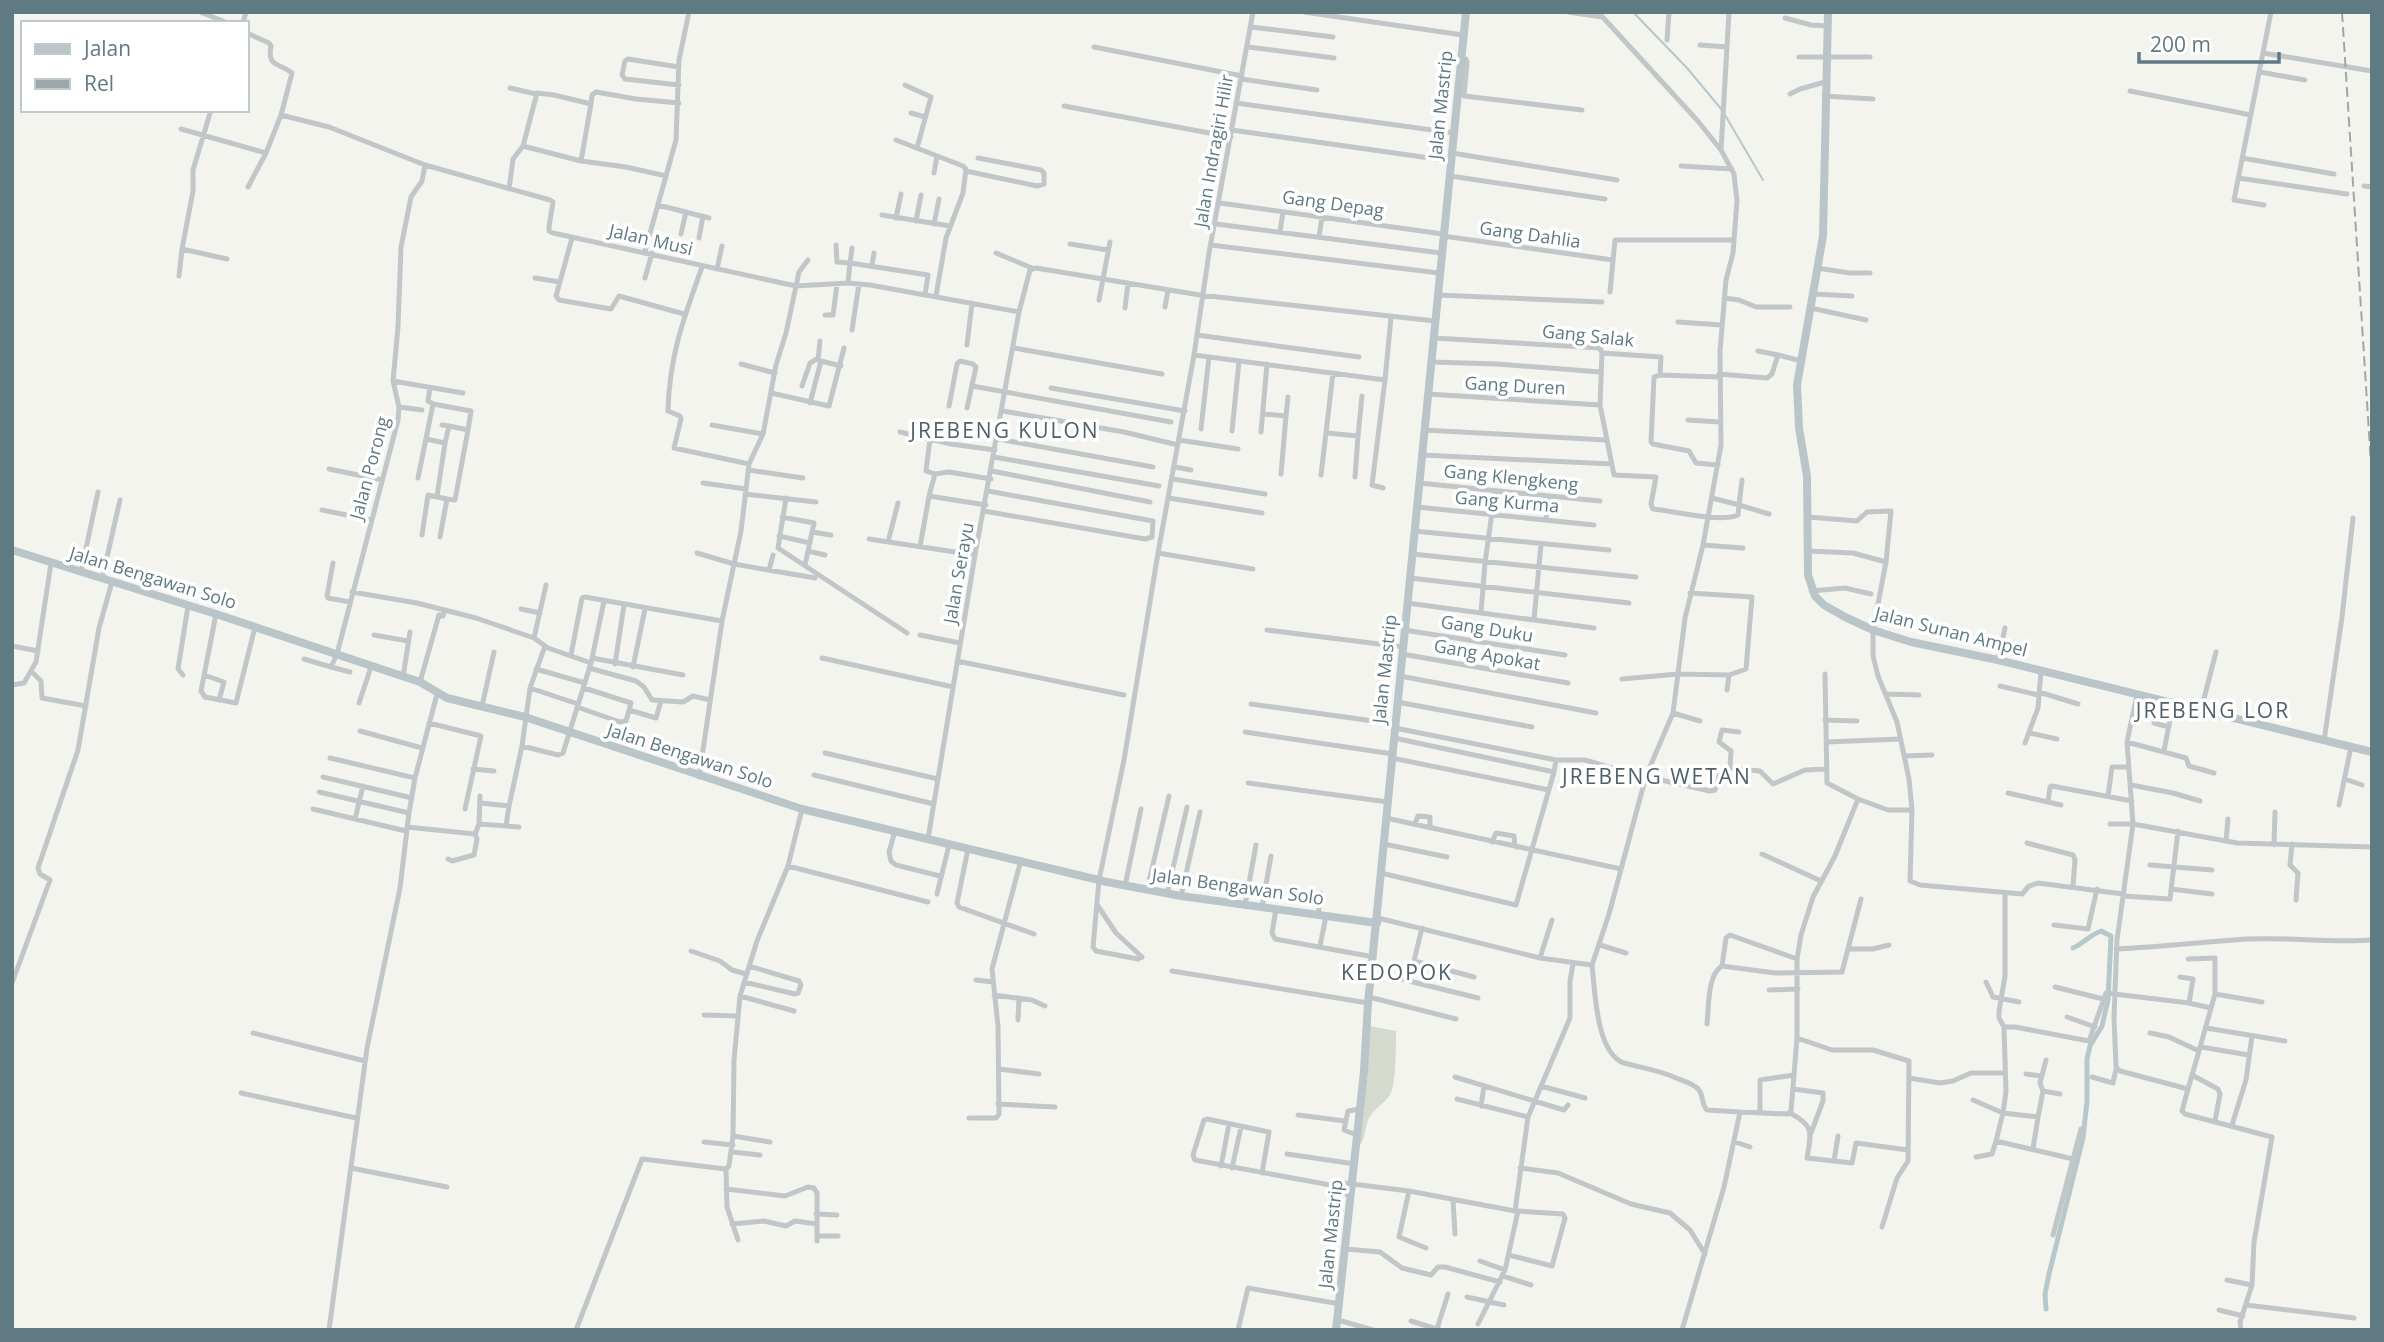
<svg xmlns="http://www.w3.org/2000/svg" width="2384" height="1342" font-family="'Open Sans',sans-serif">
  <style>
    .park { fill: #d4dace }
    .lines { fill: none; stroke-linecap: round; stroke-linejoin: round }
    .stream { stroke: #b7c8cb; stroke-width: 2 }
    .canal { stroke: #b7c8cb; stroke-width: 5 }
    .street { stroke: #c1c6c9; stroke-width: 5 }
    .secondary { stroke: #b9c5c9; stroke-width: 8 }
    .rail { stroke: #9da7ab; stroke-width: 2; stroke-dasharray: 10 5; stroke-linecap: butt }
    .labels { text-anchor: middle; stroke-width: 7; stroke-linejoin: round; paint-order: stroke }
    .street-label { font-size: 18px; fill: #607a84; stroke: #fff }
    .quarter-label { font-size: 21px; letter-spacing: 2px; fill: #4f6168; stroke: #fff }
  </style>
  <rect width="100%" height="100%" fill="#f4f4ef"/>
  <path class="park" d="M1370 1026 1396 1031C1396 1045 1396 1081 1391 1093 1387 1102 1374 1108 1369 1118 1364 1129 1366 1139 1358 1148Z"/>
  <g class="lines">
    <path class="stream" d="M1633 12 1687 68 1722 110
      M1725 115 1763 180"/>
    <path class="canal" d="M2046 1309 2045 1294 2049 1274 2083 1138 2087 1101V1059L2090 1046 2102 1026 2108 1000 2111 936 2101 931C2090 935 2084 943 2073 948"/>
    <path class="street" d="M200 12 228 23
      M1253 12 1209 253 1194 355 1385 380 1391 317
      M1304 12 1463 35
      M1568 12 1602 17
      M1598 12 1697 120 1721 150
      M1785 18 1811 25 1827 26
      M243 23 246 12
      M1251 27 1333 37
      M247 33 269 43 271 46C267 68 279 62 292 73L281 115 329 127 425 165 550 200 553 202 549 227V231L553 233 796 286 848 283 870 285 1019 312
      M1667 40 1669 12
      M1700 45 1727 47
      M1094 47 1242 76
      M1248 47 1334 58
      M2263 53 2372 71
      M1799 57H1870
      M1461 59H1466L1467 62 1464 96 1582 110
      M2260 72 2305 80
      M1241 79 1317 90
      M679 85 625 79 622 75 625 61 628 59 679 67
      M905 85 931 97 917 148
      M510 88 536 94
      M2130 91 2251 115
      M1790 94 1800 89 1825 82
      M1824 96 1873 99
      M1236 103 1454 133
      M591 104 592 95 596 92 636 99 679 103
      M1064 106 1231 137
      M211 110 193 170V191L182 249 227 259
      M911 113 925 117
      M181 129 266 153
      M1232 130 1451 161
      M896 140 963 166 966 169 963 193 946 238 936 296
      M523 146 581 161 626 167 666 176
      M1452 153 1617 180
      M2242 158 2334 174
      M1681 166 1732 169
      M966 171 1037 186 1044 184V173L1041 170 978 158
      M934 173 937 156
      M1450 176 1605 199
      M2238 178 2347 194
      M2364 186 2372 187
      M248 187 266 153 281 115
      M509 189 513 159 523 146 537 93 554 95 591 104 581 161
      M1220 203 1443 234
      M658 205 709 218
      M2264 205 2234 200 2271 12
      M882 215 950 226
      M896 218 901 194
      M916 221 921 195
      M934 224 939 199
      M1216 224 1441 253
      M1280 232 1283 212
      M681 234 686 212
      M1443 236 1613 260
      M1319 237 1322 217
      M572 238 556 296 559 300 611 309 619 296 684 314
      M699 238 703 216
      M1070 244 1108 250
      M836 245 837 262 850 263 852 248
      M1211 245 1439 273
      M645 251 676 140 679 60 689 12
      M996 253 1032 268
      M872 265 874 253
      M702 267C684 317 669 357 668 411L680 416 681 419 674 448 749 464
      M1817 268 1850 273H1870
      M717 269 722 246
      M179 276 182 249
      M535 278 560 282
      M645 278 652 253
      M848 283 850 263 928 275 925 295
      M1610 292 1615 240H1734
      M1814 294 1852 296
      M1437 295 1602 302
      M1724 298 1739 300 1756 307H1790
      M1099 300 1110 242
      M1165 307 1168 290
      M1125 308 1128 283
      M1811 308 1866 320
      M825 315H833L837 284
      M1678 322 1722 325
      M852 330 859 284
      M1197 335 1359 357
      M1434 338 1600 348 1602 353 1661 357 1660 375 1719 377
      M967 345 972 303
      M1014 348 1162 374
      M1758 351 1778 355
      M1602 353 1600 405 1614 475 1656 477 1651 504 1653 509C1674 511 1719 523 1738 515L1739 505 1712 498
      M818 360 820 341
      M1431 362 1497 364 1600 372
      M741 364 775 373
      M1719 374 1767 378 1772 374 1778 355 1801 361
      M1660 375 1654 377 1651 442 1653 444 1689 451 1696 463 1718 465
      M393 381 463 393
      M802 386 810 363 817 359
      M972 386 1171 422
      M1051 388 1185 411
      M771 393 829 406 844 348
      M1428 394 1600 405
      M810 403 821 361 841 366
      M433 404 471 411 468 430 449 426
      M949 406 957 364 960 361 973 364 976 367 967 408
      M399 407 422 410
      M1003 411 1124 432 1178 445
      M1263 414 1286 416 1288 397
      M1688 420 1720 422
      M712 425 763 434
      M1201 429 1209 357
      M1424 430 1606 440
      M1232 431 1239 361
      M900 432 951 444 995 450
      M1261 432 1267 364
      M1327 433 1358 436 1355 477
      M1358 436 1362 396
      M426 439 445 443 449 426 442 425
      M930 439 926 471 935 474
      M998 439 1153 467
      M1179 440 1238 449
      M1422 455 1612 464
      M994 457 1159 486
      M1175 467 1191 470
      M329 469 382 480
      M748 470 803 478
      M992 471 1150 502
      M1281 474 1286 416
      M1321 475 1333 373
      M418 478 433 404 428 401 430 388
      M1173 479 1265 494
      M1742 480 1739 505 1769 514
      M703 483 746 489
      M1419 483 1600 501
      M1383 488 1372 485 1385 380
      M745 494 816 502
      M437 496 445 443
      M786 498 778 548 907 633
      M1169 498 1262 513
      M986 505 929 496 935 474 949 472 991 479
      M1417 507 1594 525
      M322 510 371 520
      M984 511 1145 539 1152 537 1153 521 988 491
      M782 517 814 523 805 565
      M1808 517 1857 521 1867 512 1891 511 1886 562 1873 630V656L1878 676 1897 722 1909 779 1912 810 1910 881 1920 885 2022 894 2029 886 2038 883 2123 894
      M1546 520 1548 496
      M1414 531 1609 550
      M812 532 831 535
      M422 535 428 495 447 499
      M779 536 810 543
      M440 537 447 499 455 500 468 430
      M869 539 975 555
      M888 542 898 503
      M1703 545 1743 548
      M920 547 929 496
      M808 551 825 555
      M1808 551 1853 553 1886 562
      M697 553 734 564 815 578
      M1158 553 1253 569
      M1412 554 1636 577
      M333 563 327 596 328 598 350 602
      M769 570 773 555
      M81 572 98 492
      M1410 578 1629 603
      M102 579 120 500
      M1811 591 1845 588 1871 594
      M352 592 417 603 476 618 534 638 548 648 591 663
      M1407 603 1594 628
      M521 609 540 613
      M1481 613 1485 563 1495 491
      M216 614 201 691 205 697 236 703 255 627
      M1534 620 1541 544
      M1267 630 1403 647
      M1404 630 1565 655
      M374 635 408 641
      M920 635 960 643
      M534 638 546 585
      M12 646 38 651
      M1402 654 1568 683
      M571 655 582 598 585 597 722 621
      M592 658 683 675
      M822 658 953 687
      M304 659 331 667 337 654 398 420 399 407 393 381 398 327 401 247 411 197 422 181 425 165
      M1998 660 2005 628
      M957 661 1124 695
      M615 664 624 605
      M331 667 350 672
      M633 667 645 609
      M589 668 636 681 644 687 652 700 683 702 693 696 710 700
      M536 669 585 683
      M32 672 41 681 42 698 86 706
      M1825 674 1827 783 1858 799
      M183 675 178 669 188 606
      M204 675 224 682 219 700
      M1400 676 1596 713
      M403 677 410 632
      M1622 679 1678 674 1729 675 1746 669 1752 597 1690 593
      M420 682 439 615 443 616 444 611
      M12 685 24 683 36 662 51 563
      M2000 686 2038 695
      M530 688 578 704
      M1727 690 1729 675
      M2039 692 2078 704
      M1887 694 1919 695
      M2137 695 2127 742 2133 824 2117 940 2114 1017 2116 1067 2120 1071 2188 1089 2182 1111 2185 1114 2272 1137 2254 1242 2252 1285 2240 1322 2241 1330
      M1397 702 1532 727
      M359 703 371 667
      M1251 704 1395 724
      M482 706 494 652
      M577 707 620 722 626 721 631 703 584 688
      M629 710 656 718 661 701
      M2201 710 2216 652
      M1673 713 1700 721
      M1825 720 1857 721
      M429 723 481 736 465 809
      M2154 723 2169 727
      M1395 728 1556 760H1585L1626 772 1710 791 1715 790 1720 773 1728 768 1760 771 1773 784 1805 770 1826 769
      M360 731 422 748
      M1245 732 1393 754
      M2030 733 2057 739
      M1394 738 1554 772
      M2324 741 2342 617 2353 518
      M1826 742 1901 739
      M2127 742 2186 758 2189 766 2214 773
      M2025 743 2038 708 2041 671
      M522 746 558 755 563 753 591 663 604 601
      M2164 751 2173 704
      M825 753 938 779
      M1904 756 1932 755
      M330 758 415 778
      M1392 758 1549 790
      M1730 768 1731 751 1719 742 1722 730 1739 732
      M473 769 494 771
      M814 775 934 804
      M323 777 412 798
      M699 777 722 621 741 531 749 464 763 434 776 365 786 333 799 272 808 260
      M2345 779 2362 785
      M1248 783 1388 802
      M2131 785 2173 793 2200 801
      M319 792 409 813
      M2008 793 2061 805
      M2108 796 2112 767H2127
      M2048 802 2050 787 2052 786 2132 801
      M480 803 509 806 522 746 530 688 545 646
      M2339 805 2351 747
      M313 809 406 831
      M1386 818 1621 869
      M355 819 363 786
      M479 824 519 827
      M1415 824 1418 816 1430 817V828
      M2110 824H2133L2237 843 2372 847
      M506 826 509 806
      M407 827 475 834 479 824 480 796
      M895 831 889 852 891 861 896 865 940 876
      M928 839 975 555 1019 312 1030 270 1036 268 1200 295 1435 321
      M2226 841 2228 819
      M1492 842 1496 833 1514 836 1515 847
      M2027 843 2073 855 2075 860 2073 886
      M1384 844 1447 857
      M2292 844 2290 865 2298 873 2296 900
      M2274 845 2275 812
      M968 849 957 903 959 907 1034 934
      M1762 854 1821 881
      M448 859 452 861 474 855 477 839 475 834
      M2150 865 2212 870
      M788 866 928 902
      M1381 873 1516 905 1554 772 1556 760
      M1125 886 1141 809
      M2171 889 2212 894
      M1147 890 1169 796
      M937 894 949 845
      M1167 894 1187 807
      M1181 896 1200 812
      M2123 896 2170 899 2178 831
      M1245 905 1256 845
      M1098 906 1116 933 1142 957
      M1262 907 1271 856
      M1276 909 1272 933 1275 939 1374 957
      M1318 915 1321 893
      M1378 918 1540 958 1592 965 1609 914 1646 776 1673 713 1685 618 1703 545 1721 445 1720 351 1726 280 1733 253 1737 201 1734 174 1721 150 1729 12
      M2054 925 2088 929 2097 889
      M1600 945 1626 953
      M1320 946 1326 916
      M1848 949H1873L1889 945
      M2116 949C2160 947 2203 942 2247 939 2289 937 2330 943 2372 940
      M691 951 720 961 732 970 746 974
      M1142 957 1138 959 1096 951 1093 947 1099 880 1124 760 1158 553 1194 355
      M1540 958 1552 920
      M2188 959 2215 958V994
      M1414 961 1474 977
      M1592 965C1595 991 1596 1053 1624 1063 1642 1068 1659 1070 1676 1078 1683 1081 1695 1084 1699 1090 1704 1097 1701 1104 1707 1110L1740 1112
      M1722 966 1726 938 1730 935 1797 959
      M1172 971 1368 1003
      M2180 977 2193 979 2189 1003
      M1398 978 1409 981 1422 928
      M976 980 993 982
      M1409 981 1478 998
      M744 982 795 994 798 993 801 985 799 981 749 966
      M1986 982 1993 997 2019 1002
      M12 983 50 880 40 874 38 868 78 750 99 628 112 582
      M2055 987 2103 999
      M1769 990 1798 989
      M994 995 1032 1000 1045 1006
      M740 996 794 1011
      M1369 997 1456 1019
      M704 1015 738 1016
      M2067 1017 2095 1027
      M1018 1020 1019 998
      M1707 1024C1709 1007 1707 975 1722 966L1775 973 1842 972 1861 899
      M2004 1027 1999 1018V1011L2005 976V894
      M2206 1028 2285 1041
      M253 1033 365 1061
      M2150 1033 2169 1037 2199 1051 2215 994 2262 1002
      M1797 1038 1832 1050H1873L1909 1061 1908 1161 1897 1178 1882 1227
      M2201 1047 2249 1055
      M999 1069 1039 1074
      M2026 1074 2041 1076
      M2192 1075 2218 1089 2220 1094 2215 1121
      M1455 1077 1564 1110 1568 1105
      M2092 1077 2113 1083 2116 1069
      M1909 1078 1940 1083 1953 1081 1971 1073H2005
      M1541 1086 1585 1098
      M1793 1089 1823 1093V1101L1811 1133
      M2188 1089 2199 1051
      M2043 1091 2040 1083 2046 1060
      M241 1093 356 1118
      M1457 1099 1528 1117
      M1973 1100 2003 1113 2038 1117 2043 1091 2060 1094
      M998 1104 1055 1107
      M1481 1106 1484 1086
      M1760 1113V1080L1794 1075
      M1790 1113C1815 1126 1811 1133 1807 1158L1834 1161
      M1298 1115 1345 1121
      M969 1118H996L999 1114 998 1026 992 969 1021 860
      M2232 1125 2246 1080 2252 1036
      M1357 1135 1344 1130 1348 1111 1360 1109
      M733 1136 770 1142
      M1838 1136 1834 1161 1852 1163 1856 1143 1908 1150
      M704 1142 733 1145
      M1735 1142 1750 1147
      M2033 1149 2038 1117
      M732 1152 760 1155
      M1287 1154 1355 1164
      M1976 1157 1992 1154 1996 1141
      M2073 1159 1996 1141 2003 1113 2006 1092 2004 1027H2015L2089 1041 2106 993 2189 1003 2211 1008
      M1221 1166 1229 1124
      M351 1168 447 1187
      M1232 1168 1241 1127
      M1520 1168 1558 1173 1631 1204 1670 1213 1690 1230 1705 1254
      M726 1169 727 1207 738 1240
      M1262 1173 1269 1132 1207 1119 1204 1120 1193 1155 1195 1160 1341 1187
      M726 1189 785 1196 808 1187 814 1188 817 1193V1241
      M1409 1191 1399 1237 1426 1248
      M1351 1197 1341 1191 1344 1183 1409 1191 1515 1211 1528 1117 1570 1018V981L1573 964
      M1453 1200 1455 1234
      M816 1214 837 1215
      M732 1224 764 1221 786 1226 795 1221 817 1224
      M2053 1235 2081 1129
      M817 1236H838
      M1346 1249 1380 1252 1402 1268 1431 1275 1438 1267H1445L1500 1282
      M1509 1255 1552 1266 1565 1218 1563 1214 1518 1211
      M1480 1261 1505 1270
      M1503 1276 1531 1285
      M2227 1280 2252 1285
      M1467 1297 1504 1305
      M2246 1305 2354 1318
      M2219 1310 2243 1316
      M1338 1320 1373 1330
      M1411 1321 1440 1330
      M1478 1324 1505 1270 1518 1211H1516
      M1437 1329 1448 1294
      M329 1330 367 1048 400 888 409 813 415 778 437 694
      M576 1330 642 1159 726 1169 729 1166 733 1136 734 1060 740 996 757 941 788 866 802 809
      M1238 1330 1248 1288 1340 1304
      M1682 1330 1724 1187 1740 1112 1788 1114 1791 1111 1797 1038V959L1801 935 1813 897 1835 856 1858 799 1888 810H1912"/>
    <path class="secondary" d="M1828 12 1823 236 1797 385 1799 428 1807 476 1808 575 1815 596 1824 605 1845 617 1873 630 1911 642 1998 660 2372 752
      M12 550 216 614 420 682 447 698 525 717 802 809 1107 882 1181 896 1377 923
      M1336 1330 1364 1071 1368 1003 1466 12"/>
    <path class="rail" d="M2342 12 2372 480"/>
  </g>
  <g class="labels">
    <g class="street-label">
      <text transform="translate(1441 105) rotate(-84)" y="6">Jalan Mastrip</text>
      <text transform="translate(1214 151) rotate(-80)" y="6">Jalan Indragiri Hilir</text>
      <text transform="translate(1333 204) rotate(8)" y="6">Gang Depag</text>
      <text transform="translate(1530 235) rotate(8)" y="6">Gang Dahlia</text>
      <text transform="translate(651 240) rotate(13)" y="6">Jalan Musi</text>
      <text transform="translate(1588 336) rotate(6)" y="6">Gang Salak</text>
      <text transform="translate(1515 386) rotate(3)" y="6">Gang Duren</text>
      <text transform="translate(370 468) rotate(-75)" y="6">Jalan Porong</text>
      <text transform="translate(1511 478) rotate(6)" y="6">Gang Klengkeng</text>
      <text transform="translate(1507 502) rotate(5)" y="6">Gang Kurma</text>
      <text transform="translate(959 573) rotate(-80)" y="6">Jalan Serayu</text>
      <text transform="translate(153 578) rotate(17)" y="6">Jalan Bengawan Solo</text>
      <text transform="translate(1487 629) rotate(9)" y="6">Gang Duku</text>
      <text transform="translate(1951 632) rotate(14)" y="6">Jalan Sunan Ampel</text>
      <text transform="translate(1487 655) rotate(10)" y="6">Gang Apokat</text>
      <text transform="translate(1385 669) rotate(-84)" y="6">Jalan Mastrip</text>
      <text transform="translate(690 756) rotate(18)" y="6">Jalan Bengawan Solo</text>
      <text transform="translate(1238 887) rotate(8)" y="6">Jalan Bengawan Solo</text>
      <text transform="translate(1331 1234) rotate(-84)" y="6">Jalan Mastrip</text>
    </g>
    <g class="quarter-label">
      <text x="1005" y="438">JREBENG KULON</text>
      <text x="2213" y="718">JREBENG LOR</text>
      <text x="1657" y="784">JREBENG WETAN</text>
      <text x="1397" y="980">KEDOPOK</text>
    </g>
  </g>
  <rect width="2384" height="1342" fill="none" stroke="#607a84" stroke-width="28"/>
  <rect x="21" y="21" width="228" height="91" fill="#ffffff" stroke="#bfcace" stroke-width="2"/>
  <rect x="35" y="44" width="35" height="10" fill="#b9c5c9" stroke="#bfcace" stroke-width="2"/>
  <text x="84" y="56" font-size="21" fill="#607a84">Jalan</text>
  <rect x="35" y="79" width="35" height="10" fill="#9da7ab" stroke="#bfcace" stroke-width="2"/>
  <text x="84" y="91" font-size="21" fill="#607a84">Rel</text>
  <path d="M2139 52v10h140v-10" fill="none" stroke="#607a84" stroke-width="3.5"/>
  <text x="2150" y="52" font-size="21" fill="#607a84" stroke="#ffffff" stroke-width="5" paint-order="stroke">200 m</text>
</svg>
